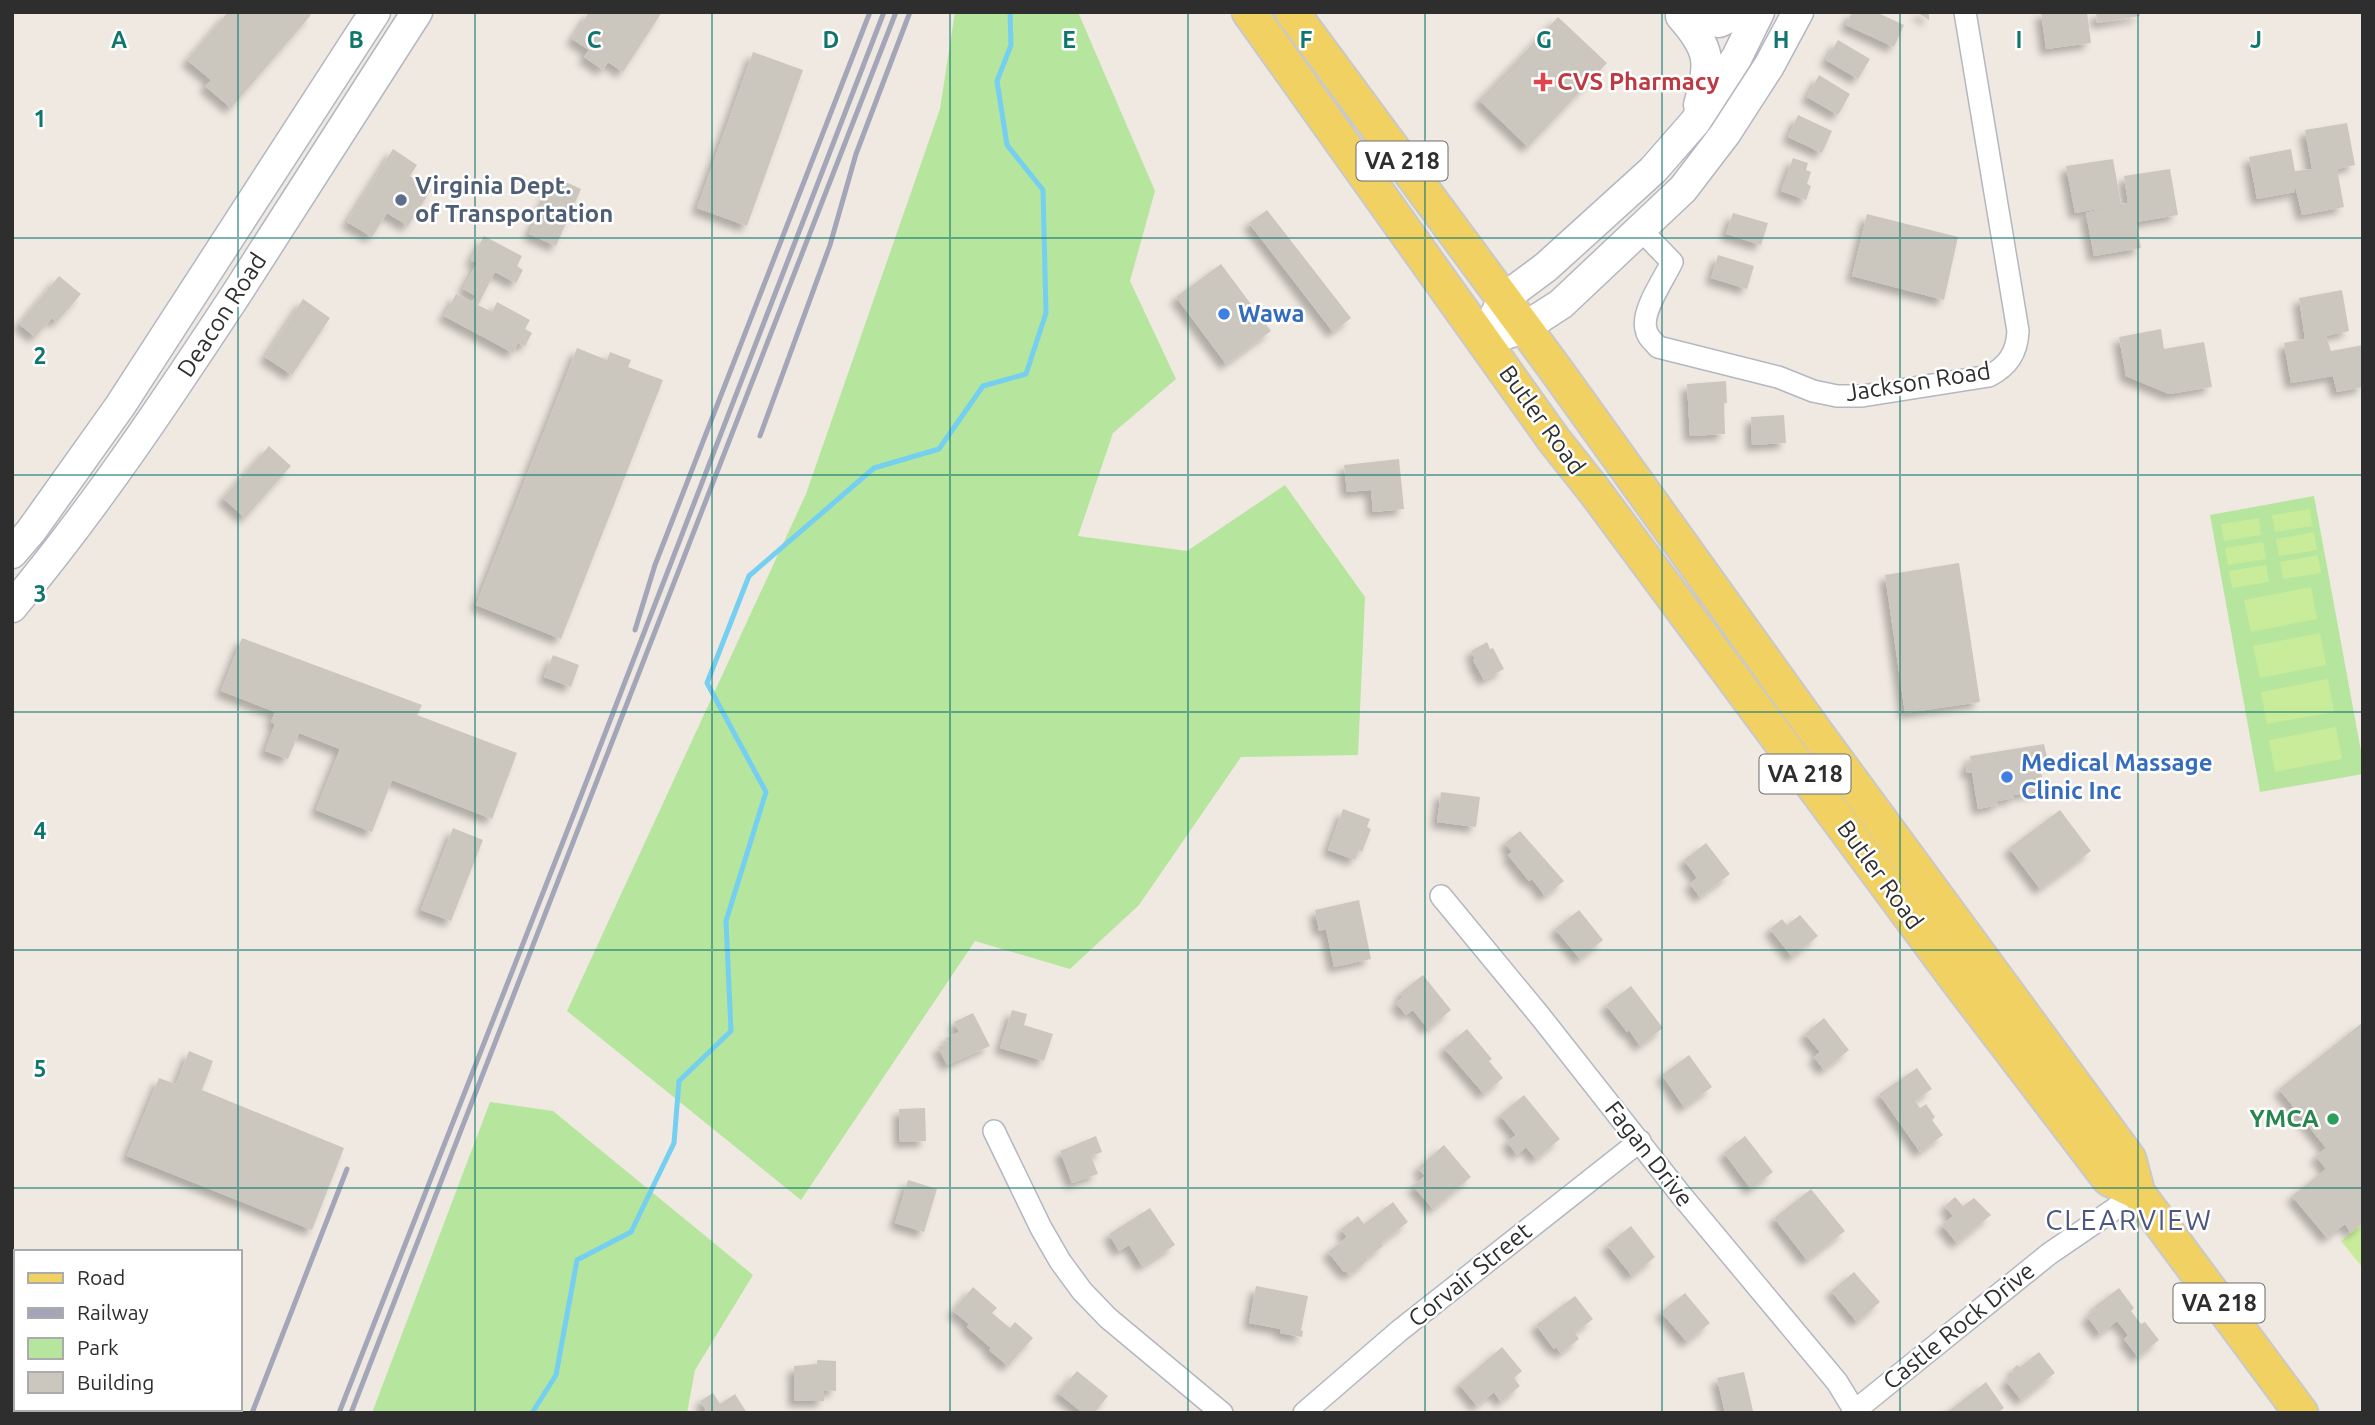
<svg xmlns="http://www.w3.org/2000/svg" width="2375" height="1425" font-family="Ubuntu,sans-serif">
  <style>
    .green { fill: #b6e59e }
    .pitch { fill: #c9ec9a }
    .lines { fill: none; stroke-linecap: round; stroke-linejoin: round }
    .stream { stroke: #75cff0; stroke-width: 5 }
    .building { fill: #cbc7bf; filter: url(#shadow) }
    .street-casing { stroke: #b4b7c1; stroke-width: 24 }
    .secondary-casing { stroke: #b4b7c1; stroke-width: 33 }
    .primary-casing { stroke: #c9c9c9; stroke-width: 37 }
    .street { stroke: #fff; stroke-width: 21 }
    .secondary { stroke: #fff; stroke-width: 30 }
    .primary { stroke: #f2d163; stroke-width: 33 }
    .rail { stroke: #a3a6b8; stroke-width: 5 }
    .grid { fill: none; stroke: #0f766e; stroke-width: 2; stroke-opacity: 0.55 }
    .health-dot { fill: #e0444e; stroke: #fff; stroke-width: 2.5 }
    .service-dot { fill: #5c6f8a; stroke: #fff; stroke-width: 2.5 }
    .shop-dot { fill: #3f7fe0; stroke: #fff; stroke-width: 2.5 }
    .leisure-dot { fill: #2e9e5b; stroke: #fff; stroke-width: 2.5 }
    .labels { text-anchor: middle; stroke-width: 5; stroke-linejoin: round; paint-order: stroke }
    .shield { fill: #fff; stroke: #6d6d6d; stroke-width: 2 }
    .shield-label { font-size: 23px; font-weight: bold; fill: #2e2e2e }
    .health-label { font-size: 24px; font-weight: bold; fill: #be3a42; stroke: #fff; text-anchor: start }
    .service-label { font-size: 24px; font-weight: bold; fill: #4e5e75; stroke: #fff; text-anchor: start }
    .shop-label { font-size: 24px; font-weight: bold; fill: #366cbe; stroke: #fff; text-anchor: start }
    .street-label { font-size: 24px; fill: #2e2e2e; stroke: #fff }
    .leisure-label { font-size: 24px; font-weight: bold; fill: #27864d; stroke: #fff; text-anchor: end }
    .quarter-label { font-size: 28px; letter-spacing: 2px; fill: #4d5680; stroke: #fff }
    .grid-label { font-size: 23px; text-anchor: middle; font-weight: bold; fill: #0f766e; stroke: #fff; stroke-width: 5; stroke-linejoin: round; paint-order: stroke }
  </style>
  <defs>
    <filter id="shadow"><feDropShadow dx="-6" dy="6" stdDeviation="3.5" flood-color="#0004"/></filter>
  </defs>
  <rect width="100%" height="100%" fill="#efe9e1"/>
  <path class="green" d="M955 12H1078L1155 191 1130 281 1176 379 1113 433 1078 536 1187 551 1285 485 1365 597 1358 755 1241 757 1139 905 1070 969 975 941 801 1200 567 1011 806 494 940 109Z
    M2314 496 2363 762V774L2260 792 2210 515Z
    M490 1102 553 1111 753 1275 695 1370 687 1413H372Z"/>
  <path class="pitch" d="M2310 509 2312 526 2275 532 2272 515Z
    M2259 518 2261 535 2224 541 2221 524Z
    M2314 532 2317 550 2279 556 2276 539Z
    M2263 542 2266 559 2228 565 2225 548Z
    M2318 555 2321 573 2283 579 2280 562Z
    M2266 565 2269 582 2232 588 2229 571Z
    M2311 587 2317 619 2251 632 2244 600Z
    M2320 633 2326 665 2260 678 2253 646Z
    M2328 679 2334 712 2267 724 2261 692Z
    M2336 727 2342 759 2275 772 2269 740Z
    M2363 1223V1268L2341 1241Z"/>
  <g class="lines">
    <path class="stream" d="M532 1413 556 1375 577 1260 631 1232 674 1143 679 1081 731 1031 726 921 766 792 707 683 749 576 874 468 939 449 983 386 1026 374 1046 313 1043 190 1007 145 997 81 1011 45 1010 12"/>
  </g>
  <path class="building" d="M228 12H308L311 15 231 108 205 86 211 80 187 60Z
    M589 12H662L623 72 608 62 603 70 584 57 589 50 572 39Z
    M1852 12H1876L1904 25 1894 47 1846 25Z
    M1916 12H1929V20Z
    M2041 12H2087L2091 43 2046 49Z
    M2096 12H2139L2140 16 2097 23Z
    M1558 17 1607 63 1528 147 1479 100Z
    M1838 40 1870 59 1858 79 1826 60Z
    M753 52 803 70 747 226 697 208Z
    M1819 75 1850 94 1838 115 1807 97Z
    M1798 115 1832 131 1822 153 1788 137Z
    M2347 123 2355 165 2337 169 2344 207 2302 215 2294 181 2295 192 2257 199 2249 157 2291 149 2295 171 2312 169 2305 130Z
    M393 149 417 165 410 176 431 190 408 226 387 213 372 237 347 222Z
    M1793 158 1808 163 1806 170 1811 172 1807 184 1811 186 1806 200 1781 191Z
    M2113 159 2121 204 2128 203 2124 176 2170 169 2178 215 2136 222 2141 248 2094 256 2086 213 2115 206 2075 213 2066 166Z
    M555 177 581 189 556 246 529 234Z
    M1267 210 1351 318 1333 332 1249 223Z
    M1733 213 1768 223 1761 245 1726 234Z
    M1867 214 1958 237 1944 300 1852 276Z
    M484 236 522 256 517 266 523 270 516 283 495 272 478 305 492 312 497 302 530 320 525 329 532 333 525 346 518 343 513 353 444 316 456 294 472 302 476 296 463 289 477 263 471 260Z
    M1718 255 1754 266 1747 289 1711 278Z
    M1221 264 1271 331 1226 364 1176 297Z
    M59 276 81 294 57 322 52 318 35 337 19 324Z
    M2342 290 2349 331 2326 336 2331 351 2363 345V387L2337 392 2333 376 2291 383 2284 343 2305 339 2299 298Z
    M303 299 330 318 292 375 265 357Z
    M2161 329 2164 349 2204 342 2212 387 2169 394 2126 376 2119 337Z
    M577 348 607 360 610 352 631 360 628 367 663 380 561 639 476 605Z
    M1726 381 1727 403H1724L1725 434 1690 436 1687 384Z
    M1784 415 1786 443 1752 445 1751 417Z
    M269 446 291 466 245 518 223 498Z
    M1399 459 1404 509 1373 512 1371 490 1347 492 1344 465Z
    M1959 563 1980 702 1905 713 1885 575Z
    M242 638 422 705 417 715 517 753 492 819 392 780 372 832 316 810 340 749 299 733 288 759 265 751 275 724 271 722 275 712 221 691Z
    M1487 642 1490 649 1493 648 1504 669 1484 680 1473 660 1475 659 1471 651Z
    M553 655 579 665 571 687 544 677Z
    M2044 744 2048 762 2040 764 2044 790 2014 795V798L1998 801V805L1978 809 1972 772 1967 773 1966 764 1971 763 1970 756Z
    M1441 792 1480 797 1476 827 1437 822Z
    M1343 809 1370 819 1367 827 1371 829 1362 852 1359 850 1355 860 1328 850Z
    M2060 810 2091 851 2040 889 2009 848Z
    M453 828 483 840 451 921 421 910Z
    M1520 831 1564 881 1545 896 1532 879 1529 881 1508 855 1512 852 1505 843Z
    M1706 843 1730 874 1700 897 1690 884 1697 878 1684 860Z
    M1359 900 1371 959 1334 967 1326 929 1319 931 1315 910Z
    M1579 910 1603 940 1580 959 1555 929Z
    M1800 915 1818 936 1792 957 1770 929 1782 919 1787 925Z
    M1423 975 1451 1010 1428 1029 1413 1010 1406 1015 1396 1003 1403 997 1400 993Z
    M1631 986 1663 1028 1640 1046 1629 1030 1627 1032 1606 1005Z
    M1012 1010 1027 1014 1024 1025 1053 1034 1044 1061 1000 1048Z
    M973 1013 990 1046 947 1065 938 1047 948 1043 946 1038 959 1032 954 1022Z
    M1824 1018 1849 1050 1824 1070 1814 1057 1820 1052 1805 1034Z
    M2363 1022V1223L2351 1233 2345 1224 2327 1238 2292 1196 2326 1169 2316 1156 2326 1148 2279 1089Z
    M1467 1029 1492 1059 1489 1061 1503 1078 1484 1094 1444 1048Z
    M189 1051 213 1061 202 1090 344 1148 312 1230 127 1156 159 1078 176 1084Z
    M1689 1055 1712 1087 1684 1107 1662 1075Z
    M1917 1068 1932 1089 1915 1101 1920 1108 1926 1104 1935 1117 1932 1120 1943 1135 1920 1152 1879 1094Z
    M1524 1095 1560 1139 1536 1159 1526 1147 1517 1155 1507 1142 1516 1135 1500 1115Z
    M925 1108 926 1141 900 1142 899 1109Z
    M1096 1136 1102 1152 1091 1156 1098 1174 1072 1183 1060 1151Z
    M1745 1136 1773 1172 1751 1189 1724 1153Z
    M1444 1145 1471 1177 1433 1209 1413 1186 1425 1176 1418 1168Z
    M908 1180 937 1189 924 1232 895 1223Z
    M1811 1189 1845 1231 1807 1260 1774 1218Z
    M1955 1197 1963 1206 1974 1198 1991 1215 1957 1243 1942 1225 1953 1216 1945 1206Z
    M1393 1202 1408 1222 1381 1243 1383 1246 1367 1258 1368 1260 1349 1275 1346 1271 1344 1272 1328 1252 1347 1237 1341 1229 1358 1216 1364 1224Z
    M1150 1208 1175 1245 1142 1266 1129 1245 1119 1251 1109 1234Z
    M1631 1226 1655 1257 1632 1276 1607 1245Z
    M1854 1272 1880 1302 1857 1322 1831 1291Z
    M1256 1286 1308 1296 1301 1330 1303 1331 1302 1337 1280 1333 1281 1329 1249 1323Z
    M973 1287 997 1308 992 1313 1010 1328 1015 1322 1033 1338 1008 1366 989 1350 991 1348 967 1327 969 1324 953 1311Z
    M2119 1288 2134 1308 2131 1311 2141 1324 2145 1322 2159 1340 2138 1357 2124 1339 2128 1335 2117 1321 2100 1334 2087 1316 2096 1309 2094 1307Z
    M1685 1293 1710 1323 1687 1342 1661 1312Z
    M1575 1296 1593 1319 1575 1333 1579 1339 1561 1353 1556 1347 1554 1349 1536 1325Z
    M1502 1347 1522 1371 1514 1378 1520 1386 1501 1402 1494 1392 1477 1406 1459 1384Z
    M2039 1352 2055 1373 2021 1400 2006 1381 2015 1373 2012 1370 2017 1365 2020 1367Z
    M817 1360 836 1361V1391L824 1390V1401H794V1366L817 1364Z
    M1077 1371 1108 1396 1094 1413H1083L1058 1393Z
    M1744 1372 1753 1411 1725 1413 1717 1378Z
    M1986 1382 2004 1408 1997 1413H1946Z
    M713 1393 720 1404 735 1394 747 1413H702L706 1410 700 1401Z"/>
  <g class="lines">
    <defs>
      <path id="street" d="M1640 229 1672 262C1664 279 1641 311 1646 329 1647 337 1653 341 1658 347L1778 377 1813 391 1837 396H1862L1989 376C2008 366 2017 353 2018 331L1965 12
        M1441 896 1540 1016 1681 1195 1837 1382 1856 1413
        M994 1131 1041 1228 1060 1261 1082 1291 1108 1318 1222 1413
        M1304 1413 1399 1331 1640 1141
        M1852 1413 2049 1254 2138 1193"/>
      <path id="secondary" d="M1681 16C1711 50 1711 62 1699 105
        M1681 16 1719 22 1740 12
        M1493 320 1503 299 1546 267 1653 170 1695 122 1737 57 1759 12
        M1484 341 1524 328 1561 304 1683 189 1725 134 1769 66 1798 12
        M12 553 31 531 120 406 375 12
        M12 607C95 508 166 401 237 293 297 200 357 106 417 12"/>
      <path id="primary" d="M1249 12 1554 440 1596 493 1957 980 2109 1179 2138 1193
        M1292 12 1556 370 1815 731 2129 1159 2138 1193 2301 1413"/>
    </defs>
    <use href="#street" class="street-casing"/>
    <use href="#secondary" class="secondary-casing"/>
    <use href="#primary" class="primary-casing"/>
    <use href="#street" class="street"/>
    <use href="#secondary" class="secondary"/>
    <use href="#primary" class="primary"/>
    <path class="rail" d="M760 436 830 245 856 154 910 12
      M635 630 655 565 870 12
      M252 1413 347 1169
      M339 1413 577 806 884 12
      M351 1413 896 12"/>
  </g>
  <path class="grid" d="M238 12V1252M475 12V1413M712 12V1413M950 12V1413M1188 12V1413M1425 12V1413M1662 12V1413M1900 12V1413M2138 12V1413M12 238H2363M12 475H2363M12 712H2363M12 950H2363M12 1188H2363M238 1409V1413"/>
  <path class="health-dot" d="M1539.5 71.5h7v7h7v7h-7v7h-7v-7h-7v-7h7z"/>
  <circle class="service-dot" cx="401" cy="200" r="7"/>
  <g class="shop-dot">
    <circle cx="1224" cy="314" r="7"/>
    <circle cx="2007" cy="777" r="7"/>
  </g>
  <circle class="leisure-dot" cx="2333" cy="1119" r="7"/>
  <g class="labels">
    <g class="shield">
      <rect x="1356.5" y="141.5" width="91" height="39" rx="5"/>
      <rect x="1759.5" y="754.5" width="91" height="39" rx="5"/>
      <rect x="2173.5" y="1283.5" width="91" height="39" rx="5"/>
    </g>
    <g class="shield-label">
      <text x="1402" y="169">VA 218</text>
      <text x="1805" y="782">VA 218</text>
      <text x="2219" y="1311">VA 218</text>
    </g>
    <g class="health-label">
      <text x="1557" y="90">CVS Pharmacy</text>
    </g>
    <g class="service-label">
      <text x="415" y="194">Virginia Dept.<tspan x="415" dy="28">of Transportation</tspan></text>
    </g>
    <g class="shop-label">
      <text x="1238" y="322">Wawa</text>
      <text x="2021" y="771">Medical Massage<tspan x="2021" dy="28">Clinic Inc</tspan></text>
    </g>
    <g class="street-label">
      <text transform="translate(222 315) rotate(-57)" y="8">Deacon Road</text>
      <text transform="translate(1918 382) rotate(-9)" y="8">Jackson Road</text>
      <text transform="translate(1542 420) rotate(54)" y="8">Butler Road</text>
      <text transform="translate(1880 875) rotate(54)" y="8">Butler Road</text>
      <text transform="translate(1649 1154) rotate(52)" y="8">Fagan Drive</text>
      <text transform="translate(1470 1275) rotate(-39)" y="8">Corvair Street</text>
      <text transform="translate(1959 1326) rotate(-39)" y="8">Castle Rock Drive</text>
    </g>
    <g class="leisure-label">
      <text x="2319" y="1127">YMCA</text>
    </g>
    <g class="quarter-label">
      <text x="2129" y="1230">CLEARVIEW</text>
    </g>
  </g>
  <g class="grid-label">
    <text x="119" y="48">A</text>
    <text x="356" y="48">B</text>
    <text x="594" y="48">C</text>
    <text x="831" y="48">D</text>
    <text x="1069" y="48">E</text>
    <text x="1306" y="48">F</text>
    <text x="1544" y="48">G</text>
    <text x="1781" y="48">H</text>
    <text x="2019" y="48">I</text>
    <text x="2256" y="48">J</text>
    <text x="40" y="127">1</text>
    <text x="40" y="364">2</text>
    <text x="40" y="602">3</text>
    <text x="40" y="839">4</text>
    <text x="40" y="1077">5</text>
  </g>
  <rect width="2375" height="1425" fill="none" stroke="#2e2e2e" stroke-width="28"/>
  <rect x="14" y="1250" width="228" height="161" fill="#ffffff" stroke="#ababab" stroke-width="2"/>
  <rect x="28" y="1273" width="35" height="10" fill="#f2d163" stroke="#ababab" stroke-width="2"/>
  <text x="77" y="1285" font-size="21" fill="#2e2e2e">Road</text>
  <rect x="28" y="1308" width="35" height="10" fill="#a3a6b8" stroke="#ababab" stroke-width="2"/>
  <text x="77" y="1320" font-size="21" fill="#2e2e2e">Railway</text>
  <rect x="28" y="1338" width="35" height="21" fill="#b6e59e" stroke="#ababab" stroke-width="2"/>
  <text x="77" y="1355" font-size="21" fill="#2e2e2e">Park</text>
  <rect x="28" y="1372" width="35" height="21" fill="#cbc7bf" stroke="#ababab" stroke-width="2"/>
  <text x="77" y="1390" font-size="21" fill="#2e2e2e">Building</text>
</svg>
